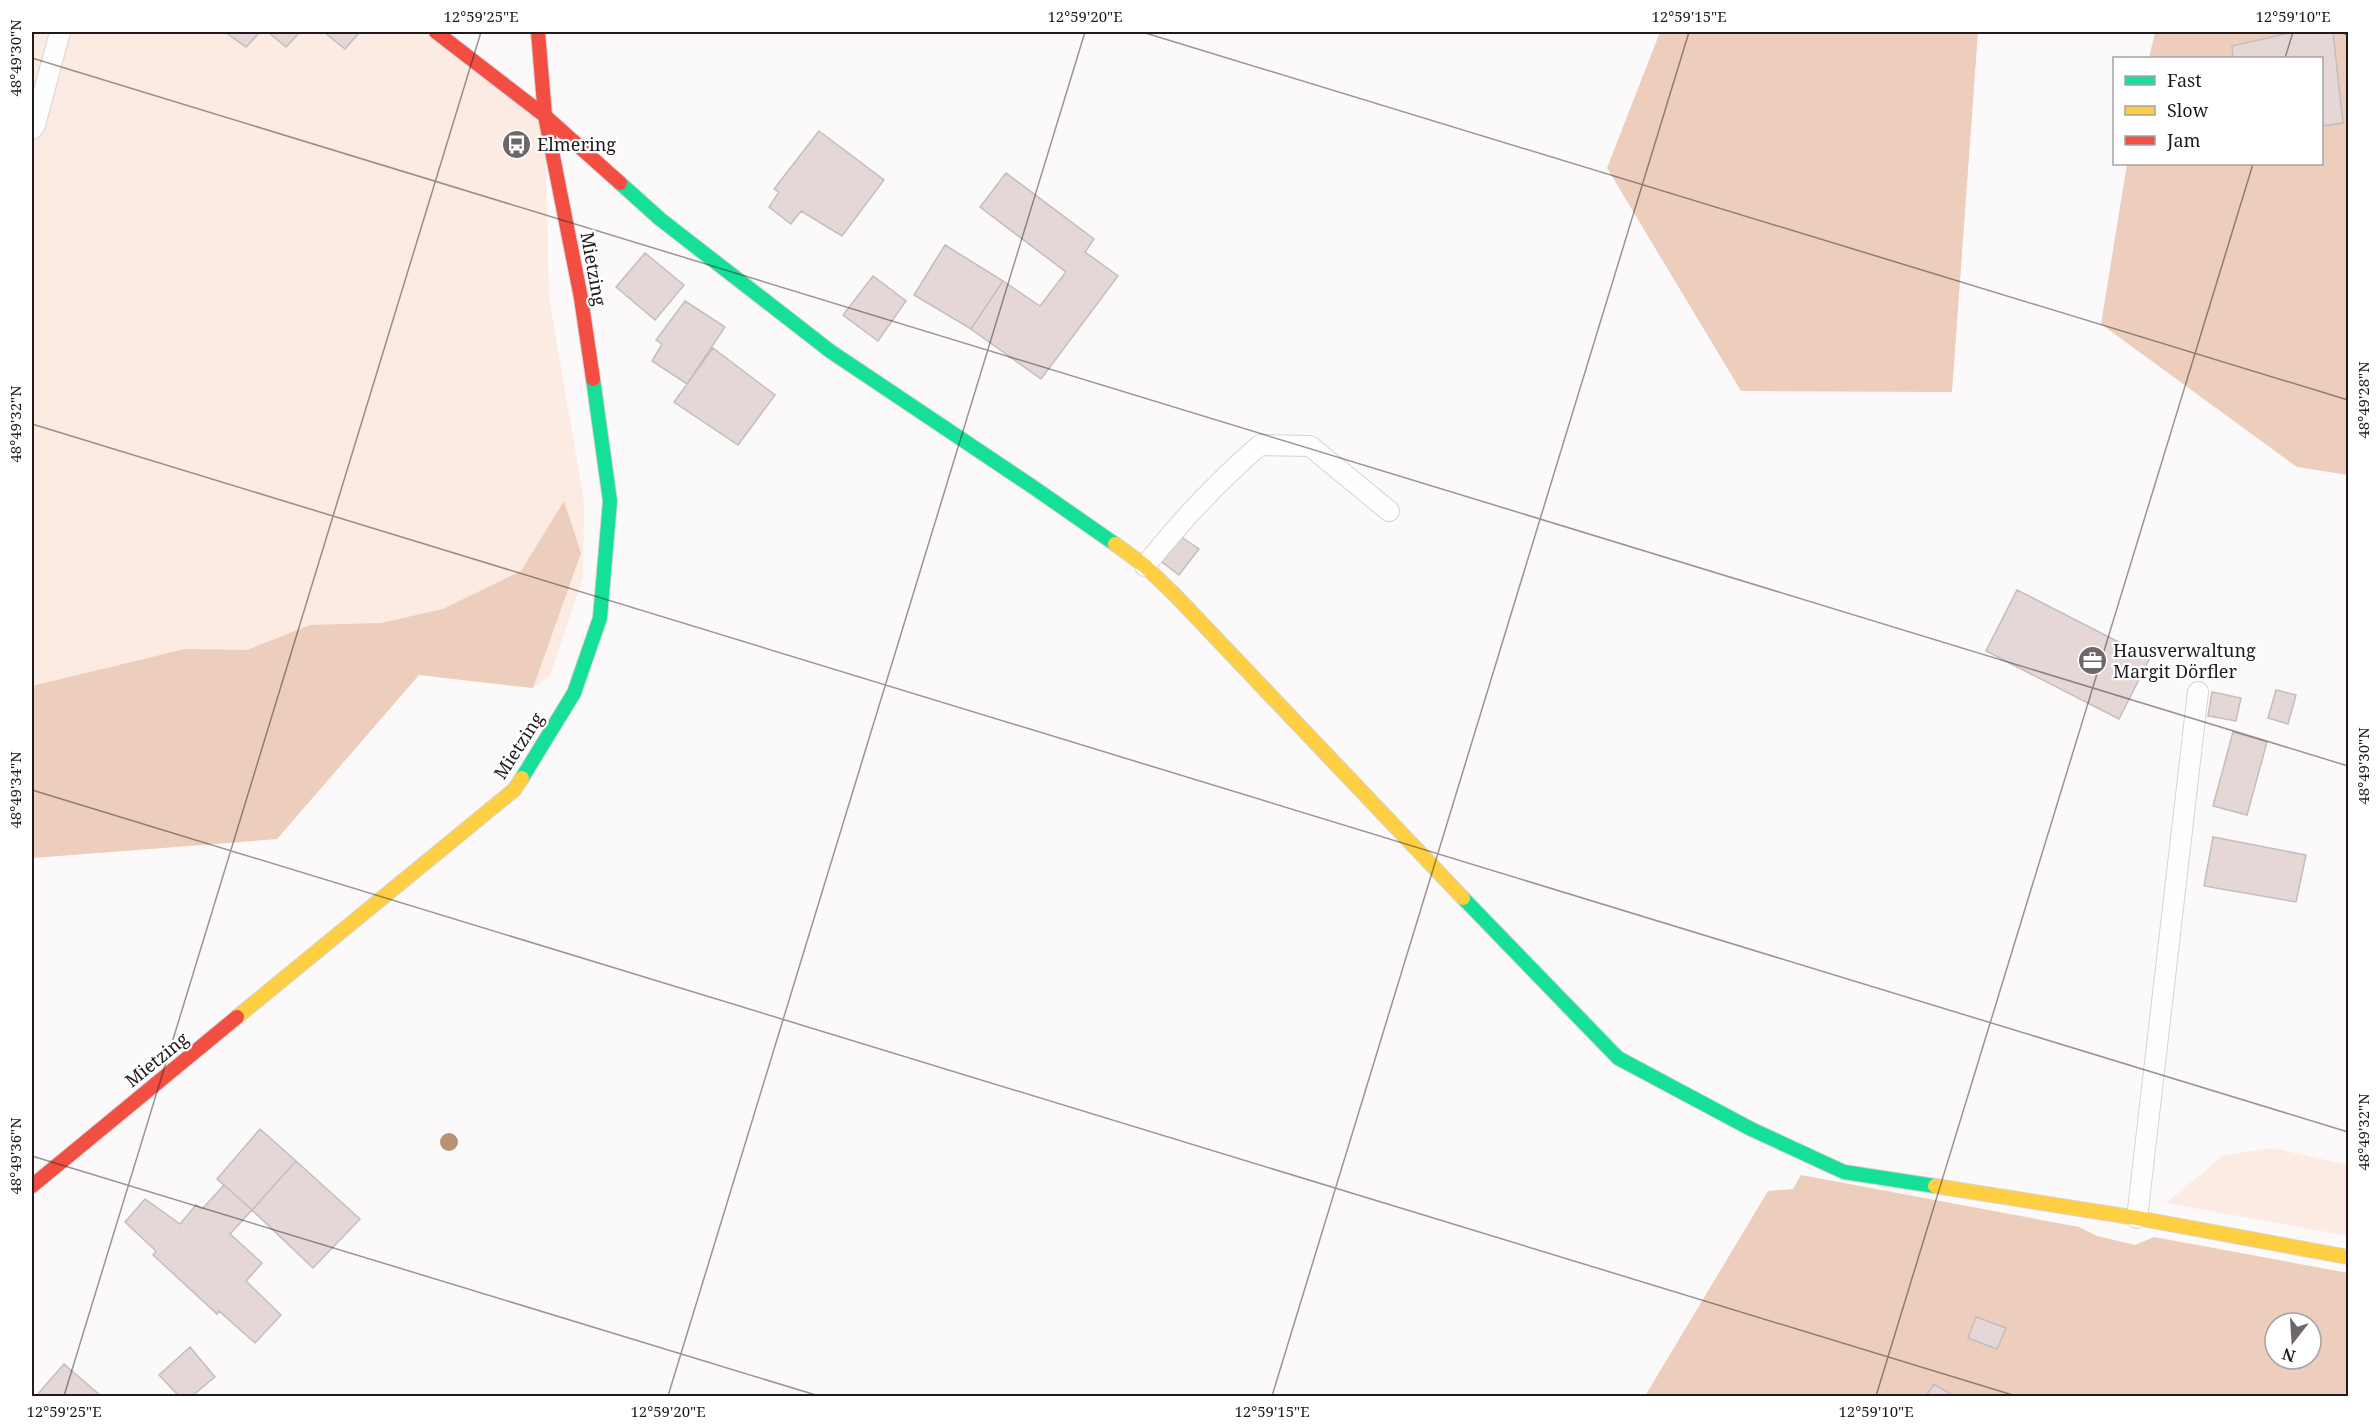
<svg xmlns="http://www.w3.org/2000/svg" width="2380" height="1428" font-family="'Noto Serif',serif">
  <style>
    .green { fill: #fcebe2 }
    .forest { fill: #edcdbb; fill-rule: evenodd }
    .building { fill: #e5d7d6; stroke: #c3bdbe; stroke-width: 1.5 }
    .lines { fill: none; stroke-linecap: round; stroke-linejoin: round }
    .lane-casing { stroke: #d8d3d5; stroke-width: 22 }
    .fast-casing { stroke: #d8d3d5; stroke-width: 16 }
    .slow-casing { stroke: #d8d3d5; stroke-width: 16 }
    .jam-casing { stroke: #d8d3d5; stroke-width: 16 }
    .lane { stroke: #fffefe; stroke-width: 20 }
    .fast { stroke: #16e098; stroke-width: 14 }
    .slow { stroke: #ffcf43; stroke-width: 14 }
    .jam { stroke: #f24e42; stroke-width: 14 }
    .tree { fill: #b89273 }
    .ticks { fill: none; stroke: #21191c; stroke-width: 1.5; stroke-opacity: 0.45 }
    .labels { text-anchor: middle; stroke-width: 4.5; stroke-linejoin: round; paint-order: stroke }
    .poi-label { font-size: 18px; fill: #21191c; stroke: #fff; text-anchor: start }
    .street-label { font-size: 18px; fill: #21191c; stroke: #fff }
    .neatline { fill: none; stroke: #21191c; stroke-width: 2 }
    .ticks-label { font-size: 15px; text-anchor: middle; fill: #21191c }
  </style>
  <rect width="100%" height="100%" fill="#fcf9fa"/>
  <path class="green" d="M32 32H434L545 116 549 297 584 502 583 577 550 676 533 688 419 675 277 839 32 858Z
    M2273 1148 2348 1165V1236L2166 1203 2224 1155Z"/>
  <path class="forest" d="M1660 32H1978L1952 392 1741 391 1607 168Z
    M2155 32H2348V475L2297 467 2101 324 2127 164H2322V58H2149Z
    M564 501 581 553 533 688 419 675 277 839 32 858V686L185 649 247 650 310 625 381 623 443 609 521 571Z
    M1801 1175 2079 1227 2097 1236 2135 1245 2154 1237 2348 1273V1396H1645L1768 1191 1793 1189ZM2275 1323H2311V1359H2275Z"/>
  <path class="building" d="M225 32H260L246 47Z
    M268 32H300L286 47Z
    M324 32H360L345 49Z
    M2294 32H2333L2343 123 2322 126V58H2233L2232 46Z
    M819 131 884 180 842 236 801 211 791 224 769 207 779 192 774 189Z
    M1006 173 1094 239 1085 252 1118 276 1041 379 971 329 1003 281 1040 306 1066 272 980 207Z
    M945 245 1003 281 971 329 914 295Z
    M645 253 684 285 655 320 616 287Z
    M873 276 906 301 878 341 843 315Z
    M685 301 725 327 687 384 652 361 662 344 656 340Z
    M713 348 775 395 738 445 674 402Z
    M1180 536 1199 549 1179 575 1162 562Z
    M2017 590 2150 658 2119 719 1986 651Z
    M2276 690 2296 695 2288 724 2268 718Z
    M2212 692 2241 698 2236 721 2208 716Z
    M2233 732 2267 742 2247 815 2213 806Z
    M2213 837 2306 855 2296 902 2204 886Z
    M260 1129 296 1161 252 1210 217 1179Z
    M296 1161 360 1219 313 1268 252 1210Z
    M224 1185 252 1210 230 1234 262 1263 246 1281 281 1315 255 1343 219 1311 217 1314 153 1255 156 1251 125 1222 145 1199 180 1224 196 1205 202 1209Z
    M1976 1317 2006 1328 1997 1349 1968 1338Z
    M190 1347 215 1377 192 1396H179L159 1375Z
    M64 1364 101 1396H36Z
    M1934 1384 1954 1396H1926Z"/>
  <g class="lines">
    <defs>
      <path id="lane" d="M32 129 35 125 60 32
        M1145 566C1180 522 1217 482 1260 445L1310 446 1389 511
        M2137 1218 2198 692"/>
      <path id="fast" d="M620 183 660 219 830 351 1033 487 1115 544
        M522 778 574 693 600 618 610 501 593 379
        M1463 898 1618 1058 1751 1129 1844 1172 1935 1186"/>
      <path id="slow" d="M1115 544 1145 566 1176 596 1463 898
        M237 1017 514 790 522 778
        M1935 1186 2137 1218 2348 1257"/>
      <path id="jam" d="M436 32 545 116 620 183
        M538 32 545 116 581 298 593 379
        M32 1186 237 1017"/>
    </defs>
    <use href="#lane" class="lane-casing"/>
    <use href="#fast" class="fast-casing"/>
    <use href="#slow" class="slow-casing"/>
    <use href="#jam" class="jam-casing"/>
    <use href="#lane" class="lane"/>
    <use href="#fast" class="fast"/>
    <use href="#slow" class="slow"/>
    <use href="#jam" class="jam"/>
  </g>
  <circle class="tree" cx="449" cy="1142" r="9"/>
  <path class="ticks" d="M1142 32 2348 400M2339 32 2348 35M32 58 2348 766M2285 58 2293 32M32 424 2348 1132M32 790 2016 1396M32 1156 819 1396M64 1396 481 32M668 1396 1085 32M1272 1396 1689 32M1876 1396 2253 164"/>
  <defs>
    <symbol id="bus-disc" viewBox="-11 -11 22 22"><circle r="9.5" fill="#6e676a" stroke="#fff"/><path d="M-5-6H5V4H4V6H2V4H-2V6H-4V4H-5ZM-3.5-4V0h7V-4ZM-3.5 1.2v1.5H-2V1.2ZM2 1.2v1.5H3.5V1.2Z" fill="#fff"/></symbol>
    <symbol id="office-disc" viewBox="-11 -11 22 22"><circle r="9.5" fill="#6e676a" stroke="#fff"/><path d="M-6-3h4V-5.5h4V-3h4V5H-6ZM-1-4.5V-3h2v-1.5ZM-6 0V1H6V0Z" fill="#fff"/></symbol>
  </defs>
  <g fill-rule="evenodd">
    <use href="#bus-disc" x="500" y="128" width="33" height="33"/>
    <use href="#office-disc" x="2076" y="644" width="33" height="33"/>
  </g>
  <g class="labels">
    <g class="poi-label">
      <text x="537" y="151">Elmering</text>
      <text x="2113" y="657">Hausverwaltung<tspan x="2113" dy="21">Margit Dörfler</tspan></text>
    </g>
    <g class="street-label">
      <text transform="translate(593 269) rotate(80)" y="6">Mietzing</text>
      <text transform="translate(519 746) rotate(-57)" y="6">Mietzing</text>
      <text transform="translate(157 1060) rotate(-39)" y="6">Mietzing</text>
    </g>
  </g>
  <rect width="2380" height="1428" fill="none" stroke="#ffffff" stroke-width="66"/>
  <rect x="2113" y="57" width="210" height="108" fill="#ffffff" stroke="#a6a3a4" stroke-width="1.5"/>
  <rect x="2125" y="76" width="30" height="9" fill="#16e098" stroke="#a6a3a4" stroke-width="1.5"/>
  <text x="2167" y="87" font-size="18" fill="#21191c">Fast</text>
  <rect x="2125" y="106" width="30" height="9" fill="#ffcf43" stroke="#a6a3a4" stroke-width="1.5"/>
  <text x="2167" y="117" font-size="18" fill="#21191c">Slow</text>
  <rect x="2125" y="136" width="30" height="9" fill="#f24e42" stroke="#a6a3a4" stroke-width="1.5"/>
  <text x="2167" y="147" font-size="18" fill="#21191c">Jam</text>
  <g transform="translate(2293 1341) rotate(197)"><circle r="28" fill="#ffffff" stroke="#a6a3a4" stroke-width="1.5"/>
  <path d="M0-4.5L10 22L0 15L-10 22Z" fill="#6e676a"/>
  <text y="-9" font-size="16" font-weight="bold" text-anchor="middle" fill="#21191c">N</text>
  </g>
  <rect x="33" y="33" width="2314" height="1362" class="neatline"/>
  <g class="ticks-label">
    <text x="481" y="22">12°59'25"E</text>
    <text x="1085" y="22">12°59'20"E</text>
    <text x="1689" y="22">12°59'15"E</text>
    <text x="2293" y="22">12°59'10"E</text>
    <text transform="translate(16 58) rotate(-90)" y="5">48°49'30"N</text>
    <text transform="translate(2364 400) rotate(-90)" y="5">48°49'28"N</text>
    <text transform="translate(16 424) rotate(-90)" y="5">48°49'32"N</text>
    <text transform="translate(2364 766) rotate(-90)" y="5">48°49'30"N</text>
    <text transform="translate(16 790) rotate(-90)" y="5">48°49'34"N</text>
    <text transform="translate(2364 1132) rotate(-90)" y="5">48°49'32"N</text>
    <text transform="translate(16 1156) rotate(-90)" y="5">48°49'36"N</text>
    <text x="64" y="1417">12°59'25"E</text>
    <text x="668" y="1417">12°59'20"E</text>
    <text x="1272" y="1417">12°59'15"E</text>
    <text x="1876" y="1417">12°59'10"E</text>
  </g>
</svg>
